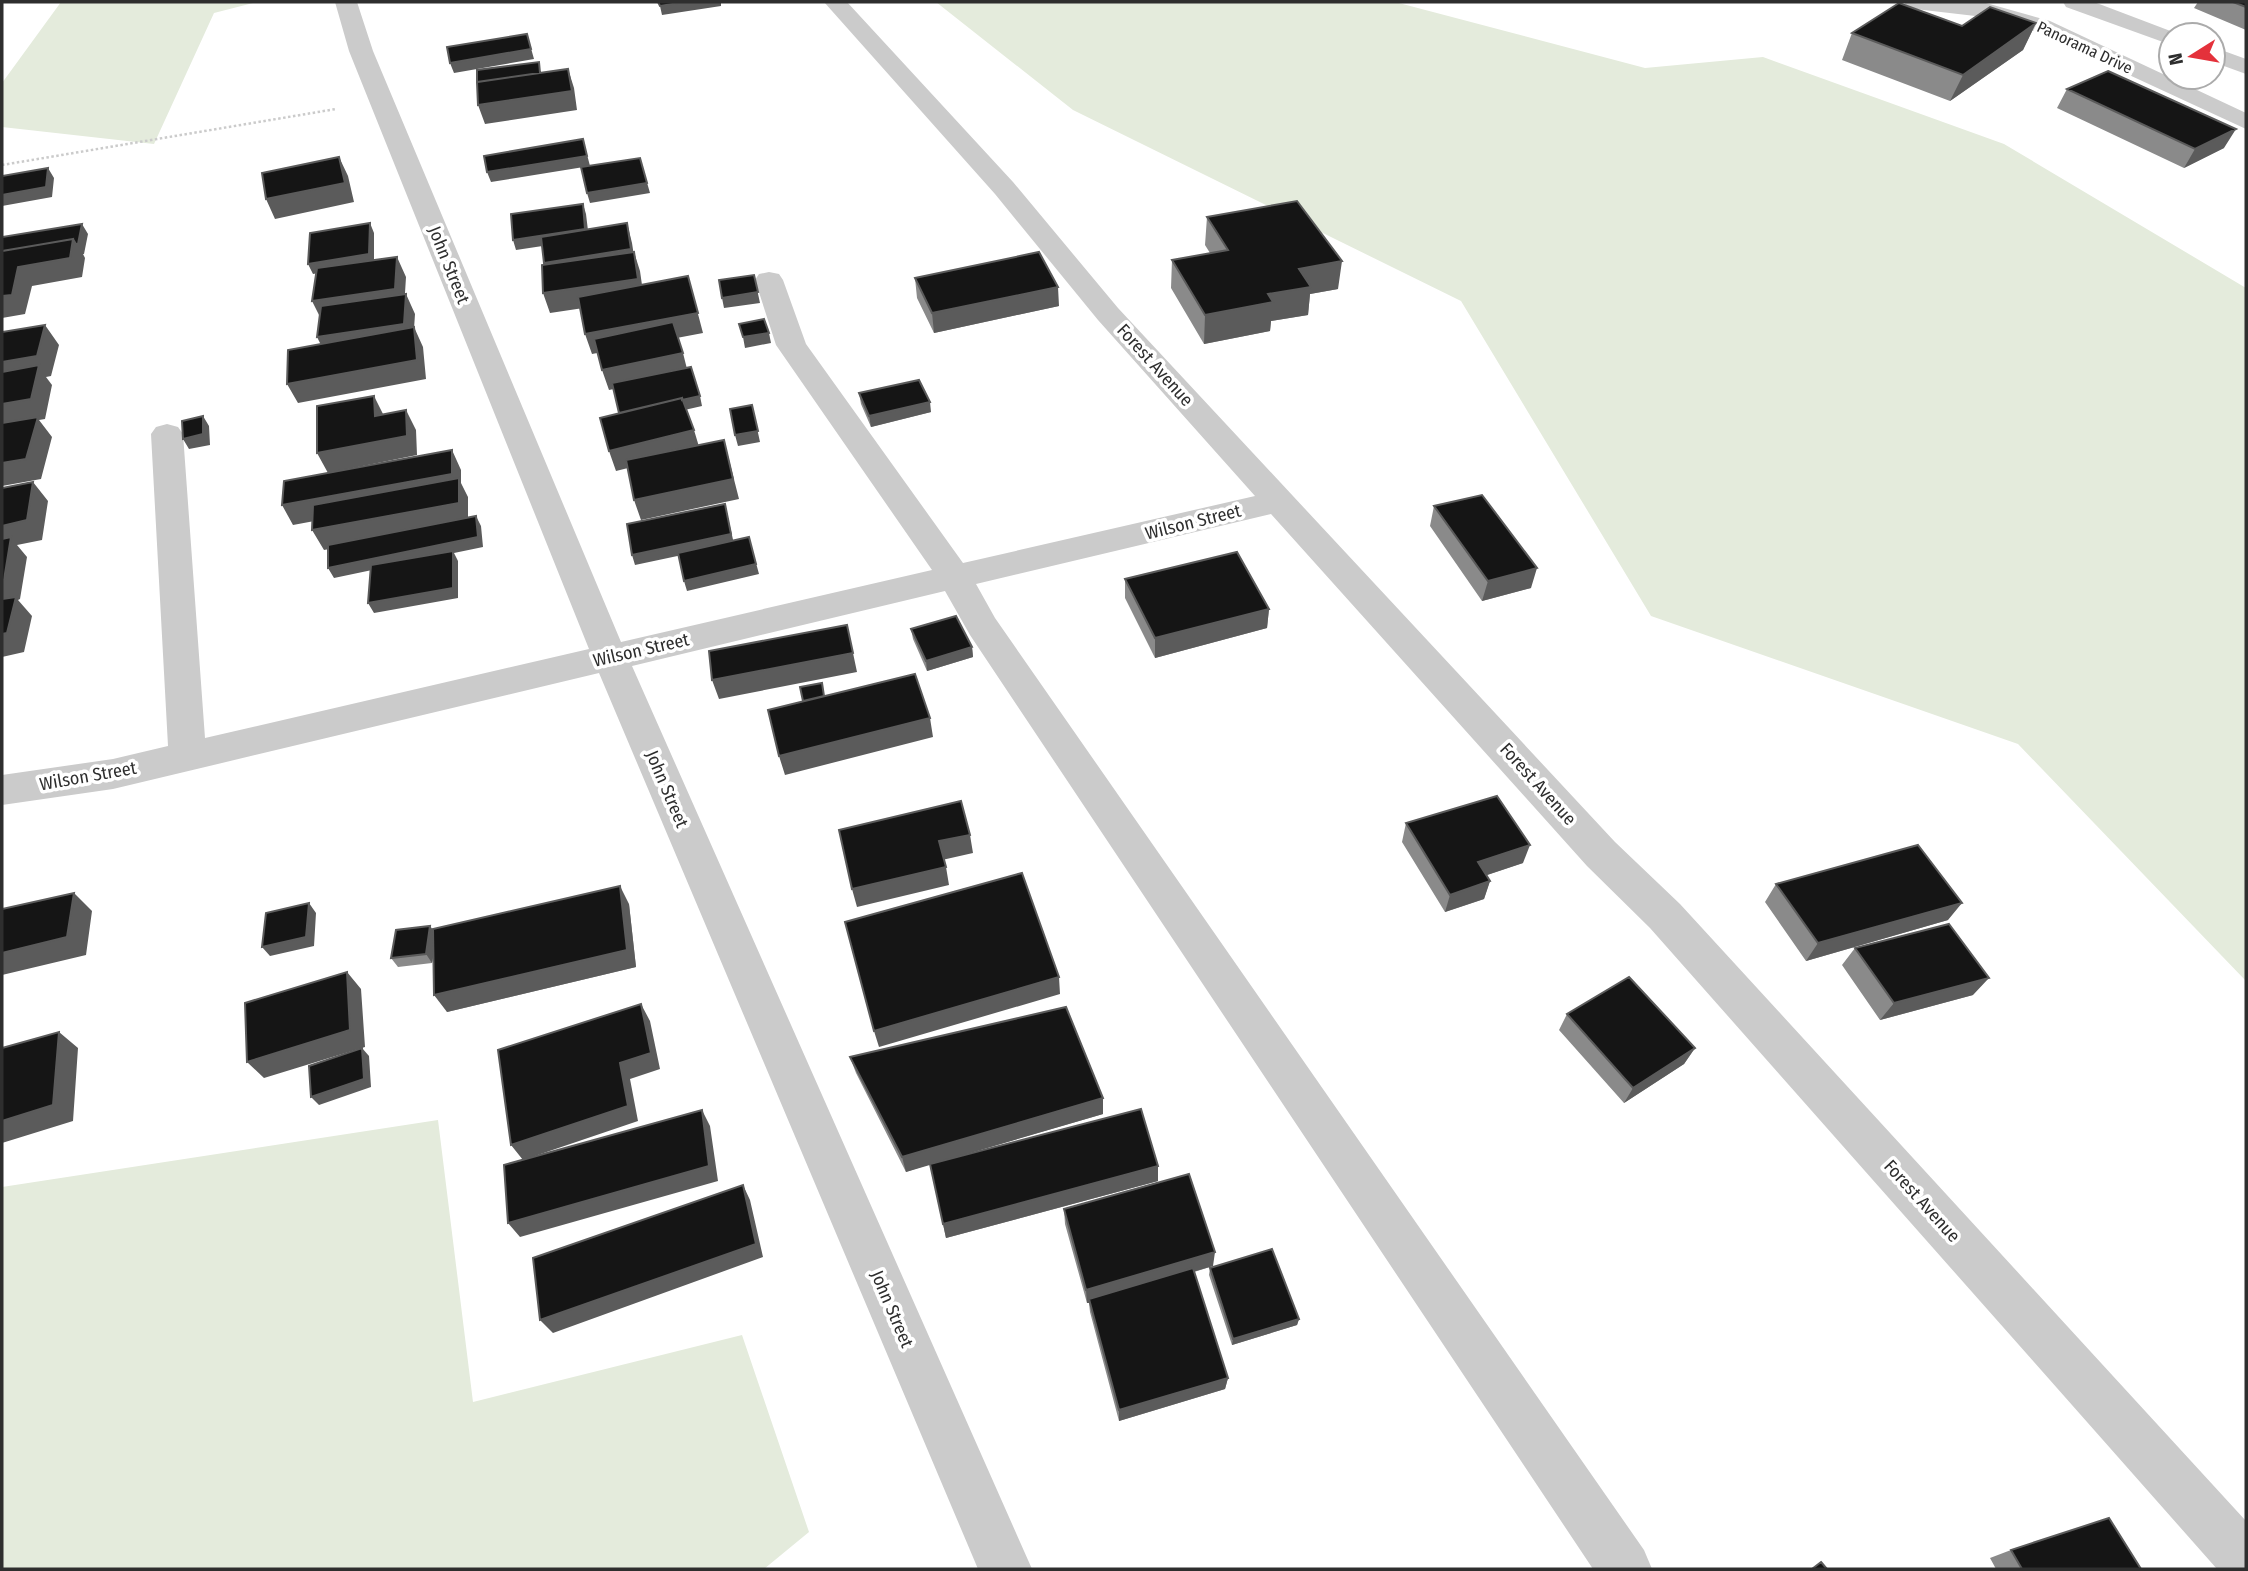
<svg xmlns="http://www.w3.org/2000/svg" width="2248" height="1571" font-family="'Fira Sans Condensed',sans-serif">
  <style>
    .green { fill: #e4ebdc }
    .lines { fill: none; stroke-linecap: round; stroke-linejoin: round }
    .path { stroke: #cbcbcb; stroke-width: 2.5; stroke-dasharray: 2.5 2.5; stroke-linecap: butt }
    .minor { fill: #cbcbcb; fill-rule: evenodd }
    .wall { fill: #8a8a8a }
    .shaded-wall { fill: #5b5b5b }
    .building { fill: #151515; stroke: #5b5b5b; stroke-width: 2 }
    .labels { text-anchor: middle; stroke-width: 7; stroke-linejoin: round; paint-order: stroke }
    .far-street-label { font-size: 16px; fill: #2e2e2e; stroke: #fff }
    .street-label { font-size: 18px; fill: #2e2e2e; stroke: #fff }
  </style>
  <rect width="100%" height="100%" fill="#fff"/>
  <path class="green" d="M61 2H257L214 13 154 144 2 127V83Z
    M936 2H1395L1645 68 1763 57 2004 144 2246 288V981L2018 744 1651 616 1461 301 1073 110Z
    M438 1120 473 1402 742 1335 809 1532 764 1569H2V1187Z"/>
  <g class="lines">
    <path class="path" d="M2 165 336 109"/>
    <path class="minor" d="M335 2H357L373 51 621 642 932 570 776 345 755 280 759 274 769 272 779 274 783 280 806 344 963 563 1255 496 1098 320 995 194 824 2H847L1013 182 1118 308 1615 842 1680 904 2246 1521V1569H2217L1650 928 1587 866 1271 514 976 584 995 618 1644 1550 1652 1569H1593L970 635 945 591 632 666 1032 1569H978L599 673 113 789 2 805V775L113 759 168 746 151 434 156 427 167 424 178 427 183 434 205 738 589 649 349 51Z
      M1904 2 1986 3 2050 21 2246 113V129L2034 31 1984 17 1915 9 1907 7Z
      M2063 2H2094L2181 35H2171V44L2163 42 2066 7Z
      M2213 47 2246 59V74L2213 62Z"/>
  </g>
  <path class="wall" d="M2198 2H2246V30L2194 8Z
    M2036 23 2023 50 1950 101 1842 60 1852 33 1962 26Z
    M2067 89 2224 148 2184 168 2057 108Z
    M1207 217 1338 289 1310 294 1308 315 1271 321 1270 331 1204 344 1171 288 1172 260 1210 253 1205 245Z
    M915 278 1059 306 934 333 917 298Z
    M859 393 931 412 871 427 861 404Z
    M1434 506 1531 588 1482 601 1430 526Z
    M1125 579 1269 609 1267 628 1155 658 1125 598Z
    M911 629 972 647 973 657 927 671 913 639Z
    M1406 823 1523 863 1487 875 1490 881 1484 899 1445 912 1402 842Z
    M1776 884 1948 920 1806 961 1765 902Z
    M629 904 636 967 447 1012 434 953 432 963 398 967 391 958 434 930Z
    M1855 948 1973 995 1880 1020 1842 965Z
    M1567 1014 1695 1048 1684 1064 1624 1103 1559 1030Z
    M850 1057 1103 1114 955 1157 1158 1166V1181L946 1238 930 1164 906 1172 856 1073Z
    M1064 1209 1213 1266 1194 1272 1228 1378 1225 1389 1119 1421 1090 1312 1089 1303H1087L1065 1224Z
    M1210 1268 1299 1319 1297 1325 1232 1345 1209 1275Z
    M2011 1550 2141 1569H1996L1990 1558Z"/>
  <path class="shaded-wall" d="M685 2H721V6L662 15 660 6Z
    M2036 23 2023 50 1950 101 1963 75Z
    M527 34 534 59 454 73 450 63Z
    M568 69 574 88 577 110 485 124 478 105Z
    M2236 129 2224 148 2184 168 2195 149Z
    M583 139 590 166 491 182 487 172Z
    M339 157 348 176 354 202 275 219 266 199Z
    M640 158 650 193 590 203 587 193Z
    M48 168 54 178 52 197 2 206V195Z
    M583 204 586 214 589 239 516 250 513 240Z
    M370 223 374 233V264L313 274 308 264Z
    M627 223 632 243 636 269 551 283 544 263Z
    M82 224 88 234 84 254H83L85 258 82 277 32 286 25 314 2 318V296L18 267 73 239Z
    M634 252 640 271 644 299 550 313 543 293Z
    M397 257 406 277 404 309 322 321 312 301Z
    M1342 261 1338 289 1310 294 1308 315 1271 321 1270 331 1204 344 1205 315 1299 269Z
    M754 275 760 303 724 308 722 298Z
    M688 276 703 333 592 354 585 334Z
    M1058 287 1059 306 934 333 932 313Z
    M406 294 415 314 413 344 327 357 317 337Z
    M45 325 59 345 51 376 46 377 52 385 45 419 39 420 52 437 41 479 2 486V362Z
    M414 327 423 347 426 379 298 403 287 384Z
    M769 333 771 343 745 348 743 337Z
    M683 353 688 373 609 390 602 370Z
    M374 396 384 416H375Z
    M700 396 702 406 623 424 619 413Z
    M930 402 931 412 871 427 869 416Z
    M752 405 760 442 738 446 735 435Z
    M406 410 416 430 417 455 328 473 317 453Z
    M203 416 209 426 210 445 189 449 183 439Z
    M694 430 700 450 616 471 609 451Z
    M724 440 739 499 641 520 634 500Z
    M452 450 461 470V483L468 497V522L324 550 312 530 459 494 293 525 282 505Z
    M33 482 48 501 42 540 17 545 27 557 20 599 18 600 32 616 24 652 2 657V526Z
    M725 504 734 544 635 565 632 555Z
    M476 516 481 526 483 547 454 553 458 561V598L374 613 368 603 453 553 334 578 328 568Z
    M749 537 759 574 687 591 684 581Z
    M1537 568 1531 588 1482 601 1488 581Z
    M1269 609 1267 628 1155 658V638Z
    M972 647 973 657 927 671 926 661Z
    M853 653 857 672 719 699 712 680Z
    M930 718 933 737 785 775 779 756Z
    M970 835 973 853 942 860 939 841Z
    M1530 845 1523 863 1472 880 1478 862Z
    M946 867 949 885 857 907 852 889Z
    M1490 881 1484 899 1445 912 1450 895Z
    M620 886 629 904 636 967 447 1012 434 995Z
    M74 893 92 911 86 955 2 975V953Z
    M309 903 316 913 314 946 270 956 262 947Z
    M1962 903 1948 920 1806 961 1818 943Z
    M430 926 437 935 432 963 426 954Z
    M347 972 361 989 365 1047 264 1078 247 1062Z
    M1059 977 1060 994 879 1047 874 1031Z
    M1989 978 1973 995 1880 1020 1894 1003Z
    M641 1004 650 1021 660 1069 630 1079 638 1121 523 1160 511 1145 620 1063Z
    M59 1032 78 1048 73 1121 2 1143V1121Z
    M362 1048 369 1056 371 1087 319 1105 311 1097Z
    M1695 1048 1684 1064 1624 1103 1633 1088Z
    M1103 1098V1114L906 1172 902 1157Z
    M702 1110 710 1126 718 1181 520 1237 508 1223Z
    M1158 1166V1181L946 1238 943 1224Z
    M743 1185 750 1200 763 1257 553 1333 540 1320Z
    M1215 1252 1213 1266 1090 1302 1089 1299V1303H1087L1086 1290Z
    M1299 1319 1297 1325 1232 1345 1233 1339Z
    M1228 1378 1225 1389 1119 1421V1410Z"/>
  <path class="building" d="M658 2H685L660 6Z
    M2233 2H2246V7Z
    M1899 3 1962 26 1990 7 2036 23 1963 75 1852 33Z
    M527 34 531 49 450 63 447 47Z
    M539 62 540 73 477 82V70Z
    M568 69 572 91 478 105 477 82Z
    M2108 71 2236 129 2195 149 2067 89Z
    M583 139 587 156 487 172 484 156Z
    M339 157 345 183 266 199 262 173Z
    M640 158 647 183 587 193 581 167Z
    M48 168 46 187 2 195V176Z
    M1297 201 1342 261 1299 269 1311 287 1268 294 1273 302 1205 315 1172 260 1228 250 1207 217Z
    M583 204 585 229 513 240 511 214Z
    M370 223 369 254 308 264 310 233Z
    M627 223 631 249 544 263 541 237Z
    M82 224 78 244H76L73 239 2 251V237Z
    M73 239 70 258 18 267 12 295 2 296V251Z
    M634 252 638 279 543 293 542 265Z
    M1039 252 1058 287 932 313 915 278Z
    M397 257 395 289 312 301 317 268Z
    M754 275 758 292 722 298 719 280Z
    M688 276 698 313 585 334 578 297Z
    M406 294 404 324 317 337 321 306Z
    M764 319 769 333 743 337 739 324Z
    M673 322 683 353 602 370 594 339Z
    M45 325 37 356 2 362V332Z
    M414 327 417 360 287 384 288 350Z
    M39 365 31 399 2 404V372Z
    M691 367 700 396 682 400V398L619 413 612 383Z
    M919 380 930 402 869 416 859 393Z
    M374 396 375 416 406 410 407 436 317 453V406Z
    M682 398 694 430 609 451 600 418Z
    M752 405 758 431 735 435 730 409Z
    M203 416V434L183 439 182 421Z
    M38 417 26 459 2 463V423Z
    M724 440 733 479 634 500 626 460Z
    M452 450V474L282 505 284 481Z
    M459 478V503L312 530 313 505Z
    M33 482 27 520 2 526V488Z
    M1482 495 1537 568 1488 581 1434 506Z
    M725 504 731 534 632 555 627 524Z
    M476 516 478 537 328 568V545Z
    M11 537 4 580H2V539Z
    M749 537 756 564 684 581 678 553Z
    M453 551V588L368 603 371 565Z
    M1237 552 1269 609 1155 638 1125 579Z
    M16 597 7 633 2 634V599Z
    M956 616 972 647 926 661 911 629Z
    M847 625 853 653 712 680 709 651Z
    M915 674 930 718 779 756 768 710Z
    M822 683 824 696 803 701 800 687Z
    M1497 796 1530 845 1478 862 1490 881 1450 895 1406 823Z
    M961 801 970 835 939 841 946 867 852 889 839 830Z
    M1918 845 1962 903 1818 943 1776 884Z
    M1022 873 1059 977 874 1031 845 922Z
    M620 886 627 950 434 995 433 929Z
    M74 893 67 937 2 953V909Z
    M309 903 306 937 262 947 266 913Z
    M1949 924 1989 978 1894 1003 1855 948Z
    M430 926 426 954 391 958 396 930Z
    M347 972 350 1030 247 1062 245 1003Z
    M1629 977 1695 1048 1633 1088 1567 1014Z
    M641 1004 651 1053 620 1063 628 1106 511 1145 498 1050Z
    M1066 1007 1103 1098 902 1157 850 1057Z
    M59 1032 53 1105 2 1121V1048Z
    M362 1048 364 1079 311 1097 309 1066Z
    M1141 1109 1158 1166 943 1224 930 1164Z
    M702 1110 709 1166 508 1223 504 1165Z
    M1189 1174 1215 1252 1086 1290 1064 1209Z
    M743 1185 756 1244 540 1320 533 1258Z
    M1272 1249 1299 1319 1233 1339 1210 1268Z
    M1193 1268 1228 1378 1119 1410 1089 1299Z
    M2109 1518 2141 1569H2022L2011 1550Z
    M1821 1562 1827 1569H1812Z"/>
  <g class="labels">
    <g class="far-street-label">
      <text transform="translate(2085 47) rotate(25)" y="6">Panorama Drive</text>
    </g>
    <g class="street-label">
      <text transform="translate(449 265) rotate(68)" y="6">John Street</text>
      <text transform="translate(1155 365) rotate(48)" y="6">Forest Avenue</text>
      <text transform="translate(1193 522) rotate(-14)" y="6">Wilson Street</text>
      <text transform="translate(641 650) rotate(-13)" y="6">Wilson Street</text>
      <text transform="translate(88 776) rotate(-10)" y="6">Wilson Street</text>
      <text transform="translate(1538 784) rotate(48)" y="6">Forest Avenue</text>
      <text transform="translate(667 789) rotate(67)" y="6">John Street</text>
      <text transform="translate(1922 1201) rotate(48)" y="6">Forest Avenue</text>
      <text transform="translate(892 1309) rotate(67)" y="6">John Street</text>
    </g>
  </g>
  <rect width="2248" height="1571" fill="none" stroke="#2e2e2e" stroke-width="7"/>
  <g transform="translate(2192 56) rotate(259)"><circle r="33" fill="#ffffff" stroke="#ababab" stroke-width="2"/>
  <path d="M0-5L12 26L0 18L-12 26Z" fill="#e4313b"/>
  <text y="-10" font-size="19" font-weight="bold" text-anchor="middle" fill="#2e2e2e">N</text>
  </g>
</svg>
